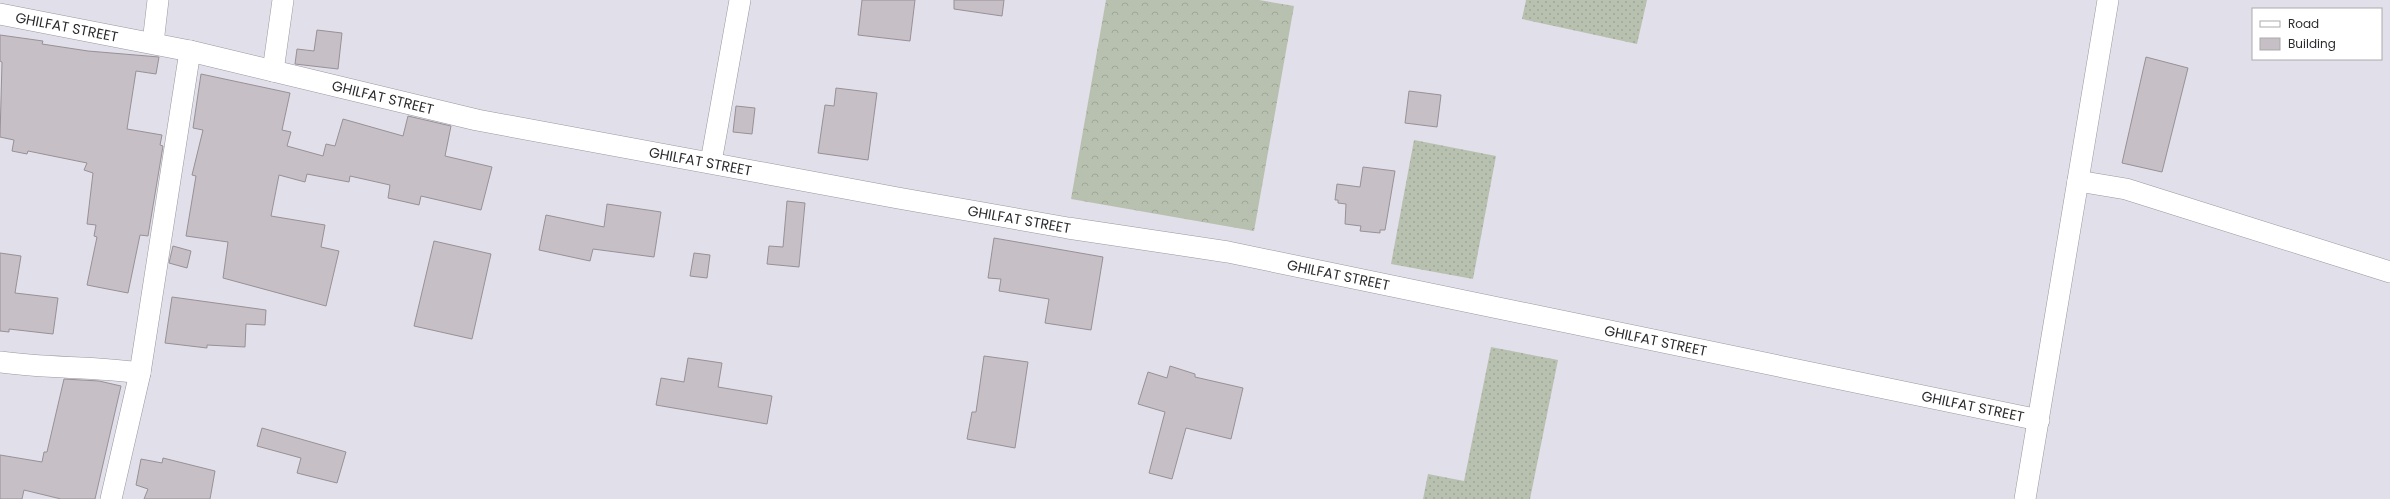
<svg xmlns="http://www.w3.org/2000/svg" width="2390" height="499" font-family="Poppins,sans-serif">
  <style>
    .grass { fill: url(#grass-dots) }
    .forest { fill: url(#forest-crowns) }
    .building { fill: #c6bfc5; stroke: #989097 }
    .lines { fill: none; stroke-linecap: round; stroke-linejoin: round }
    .minor-casing { stroke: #99979f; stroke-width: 22 }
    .minor { stroke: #fff; stroke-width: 21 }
    .labels { text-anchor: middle; stroke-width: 3; stroke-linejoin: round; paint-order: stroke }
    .street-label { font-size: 14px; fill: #2c2c2f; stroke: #fff }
  </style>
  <defs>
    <pattern id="grass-dots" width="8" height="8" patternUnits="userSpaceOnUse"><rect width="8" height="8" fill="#b8c1af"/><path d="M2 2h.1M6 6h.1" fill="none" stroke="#9ea697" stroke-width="1.8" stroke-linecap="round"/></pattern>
    <pattern id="forest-crowns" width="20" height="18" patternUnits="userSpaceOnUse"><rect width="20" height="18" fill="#b8c1af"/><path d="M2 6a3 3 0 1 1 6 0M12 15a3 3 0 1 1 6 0" fill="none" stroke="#9ea697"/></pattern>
  </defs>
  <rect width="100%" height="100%" fill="#e1dfe9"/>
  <path class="grass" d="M1526 0H1647L1637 44 1522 19Z
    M1414 140 1496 156 1473 279 1391 264Z
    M1491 347 1558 360 1530 499H1423L1428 474 1464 481Z"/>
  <path class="forest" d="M1106 0H1259L1294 6 1254 231 1071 199Z"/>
  <path class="building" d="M862 0H915L910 41 858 35Z
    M954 0H1004L1002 16 954 9Z
    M317 30 342 33 338 69 295 64 297 49 314 51Z
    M0 35 43 41 42 44 88 51 159 57 156 74 136 71 127 129 162 135 160 145 163 146 148 236 140 235 128 293 87 285 97 237 94 236 96 225 87 224 93 173 84 170 87 163 28 151 27 154 12 151 14 140 0 137 2 62 0 61Z
    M2146 57 2188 68 2162 172 2122 163Z
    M201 74 290 93 282 130 291 132 287 146 323 156 326 144 335 146 343 119 403 136 408 116 451 126 445 156 492 167 481 210 421 196 419 205 388 198 390 185 350 176 349 182 307 174 305 182 279 175 271 216 325 225 321 247 339 251 326 306 223 278 228 242 186 236 196 176 192 175 203 130 193 128Z
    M836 88 877 93 868 160 818 153 825 105 834 106Z
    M1409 91 1441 95 1437 127 1405 123Z
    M736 106 755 108 752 134 733 132Z
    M1363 167 1395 171 1385 230H1380V233L1360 231 1361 226 1345 224 1346 204 1338 203V200H1335L1337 184 1360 187Z
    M787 201 805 203 799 267 767 264 769 246 783 247Z
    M607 204 661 212 654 257 593 249 590 261 539 250 546 215 604 227Z
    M994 238 1103 257 1091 330 1045 323 1049 299 999 291 1001 279 988 278Z
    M434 241 491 254 472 339 414 326Z
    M173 246 191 251 187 268 169 263Z
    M0 253 21 256 15 293 58 298 53 334 9 329V332L0 331Z
    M694 253 710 255 707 278 690 276Z
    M172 297 266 310 265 325 246 324 245 347 207 345V348L165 343Z
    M984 356 1028 362 1015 448 967 439 972 412H976Z
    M688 358 722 363 718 387 772 396 767 424 656 405 661 378 684 382Z
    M1170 366 1195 374V377L1243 388 1231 439 1186 428 1172 479 1149 473 1165 412 1138 404 1148 372 1167 378Z
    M64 379 99 381 121 386 95 499H61L24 490 22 499H0V455L42 462 44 452H47Z
    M262 428 346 452 337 483 297 473 301 458 257 446Z
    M163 458 215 471 210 499H144L148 489 136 485 141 459 162 463Z"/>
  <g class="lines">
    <defs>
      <g id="minor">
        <path id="s1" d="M0 14 190 51 477 120 898 198 1068 228 1228 252 2039 420"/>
        <path d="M153 43 158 0"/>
        <path d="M273 71 283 0"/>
        <path d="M711 162 740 0"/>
        <path d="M2078 181 2126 189 2390 272"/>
        <path d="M0 362C47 369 93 366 140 373"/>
        <path d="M111 499 140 373 190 51"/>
        <path d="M2025 499 2108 0"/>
      </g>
    </defs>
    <use href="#minor" class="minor-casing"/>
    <use href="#minor" class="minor"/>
  </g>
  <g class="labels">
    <g class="street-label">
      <text dy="5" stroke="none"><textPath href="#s1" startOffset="68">GHILFAT STREET</textPath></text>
      <text dy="5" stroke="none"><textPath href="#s1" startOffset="392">GHILFAT STREET</textPath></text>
      <text dy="5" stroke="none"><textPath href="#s1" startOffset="716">GHILFAT STREET</textPath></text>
      <text dy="5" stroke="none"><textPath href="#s1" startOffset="1040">GHILFAT STREET</textPath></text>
      <text dy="5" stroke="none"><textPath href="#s1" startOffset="1364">GHILFAT STREET</textPath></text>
      <text dy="5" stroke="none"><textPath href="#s1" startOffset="1688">GHILFAT STREET</textPath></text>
      <text dy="5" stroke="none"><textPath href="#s1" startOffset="2012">GHILFAT STREET</textPath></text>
    </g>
  </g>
  <rect x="2252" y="8" width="130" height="52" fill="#ffffff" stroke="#ababac"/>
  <rect x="2260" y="21" width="20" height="6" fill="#ffffff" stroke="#ababac"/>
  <text x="2288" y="28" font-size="12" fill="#2c2c2f">Road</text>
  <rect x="2260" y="38" width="20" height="12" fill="#c6bfc5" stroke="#ababac"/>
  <text x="2288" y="48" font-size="12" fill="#2c2c2f">Building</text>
</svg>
